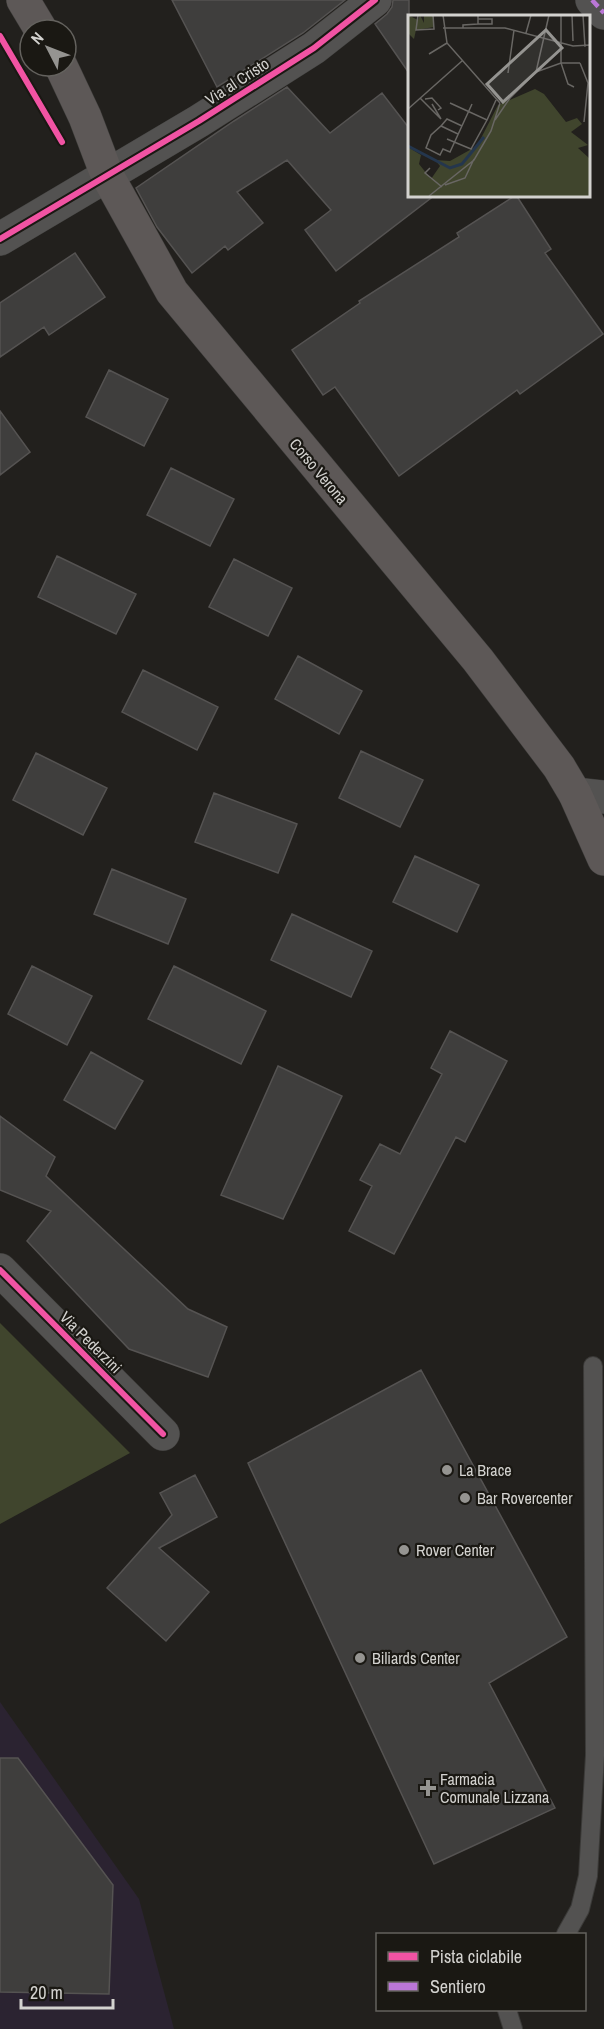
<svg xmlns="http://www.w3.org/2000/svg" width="604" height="2029" font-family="'Archivo Narrow',sans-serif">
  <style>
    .industrial { fill: #2b2331 }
    .grass { fill: #40452d }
    .building { fill: #3f3e3d; stroke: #555352; stroke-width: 1.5 }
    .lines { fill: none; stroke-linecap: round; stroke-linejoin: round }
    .lane-casing { stroke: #3b3a38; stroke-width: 20 }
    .street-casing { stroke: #3b3a38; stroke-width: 34 }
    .secondary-casing { stroke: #3b3a38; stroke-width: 34 }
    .lane { stroke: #535251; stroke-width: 18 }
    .street { stroke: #535251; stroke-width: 33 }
    .secondary { stroke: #5d5857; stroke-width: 33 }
    .quiet { stroke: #ba77d6; stroke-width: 4.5; stroke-dasharray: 9 4.5; stroke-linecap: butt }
    .cycleway-casing { stroke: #1a1813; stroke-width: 10 }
    .cycleway { stroke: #f153a3; stroke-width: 6 }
    .poi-dot { fill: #959491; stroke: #1a1813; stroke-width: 2 }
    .labels { text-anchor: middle; stroke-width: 4.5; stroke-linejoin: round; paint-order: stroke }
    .street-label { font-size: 16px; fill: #d3d2cf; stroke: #1a1813 }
    .poi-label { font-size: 16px; fill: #d3d2cf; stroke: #1a1813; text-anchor: start }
    .inset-river { fill: none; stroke: #24364d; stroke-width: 3 }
    .inset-road { fill: none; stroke: #696764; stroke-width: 1.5 }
    .view { fill: #959491; fill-opacity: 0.15; stroke: #959491; stroke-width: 3 }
    .inset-edge { fill: none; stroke: #d3d2cf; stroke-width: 3 }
  </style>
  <rect width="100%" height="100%" fill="#22201d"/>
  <path class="industrial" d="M0 1702 139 1899 174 2029H0Z"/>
  <path class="grass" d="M0 1323 130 1453 0 1524Z"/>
  <path class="building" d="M172 0H345L303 33 217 87Z
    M393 0H409V73L375 24 387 14 392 7Z
    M287 87 330 133 382 93 409 128V195H435L336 271 305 230 331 210 287 160 237 192 263 223 228 250 225 246 192 273 157 227 136 188 234 121Z
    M516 195 551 249 545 253 603 334 520 394 517 390 399 476 335 387 323 395 292 350 360 303 359 301 459 237 457 233Z
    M75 253 105 297 49 335 44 327 0 357V303Z
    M109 370 168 399 144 446 86 417Z
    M0 411 30 452 0 475Z
    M171 468 234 499 210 546 147 515Z
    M57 556 136 594 116 634 38 597Z
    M234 559 292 588 268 636 209 607Z
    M298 656 362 691 339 734 275 699Z
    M143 670 218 707 197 750 122 712Z
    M361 751 423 780 400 827 339 798Z
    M36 753 107 788 83 835 13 800Z
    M214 793 297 824 278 873 195 842Z
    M415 856 479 885 457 932 393 902Z
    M112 869 186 899 168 944 94 914Z
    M292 914 372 951 351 997 271 960Z
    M32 966 92 996 67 1045 8 1014Z
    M174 966 266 1011 241 1064 148 1019Z
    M450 1031 507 1061 465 1142 456 1137 394 1254 349 1231 372 1186 360 1180 380 1144 400 1154 442 1074 431 1068Z
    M91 1052 143 1081 115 1129 64 1100Z
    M278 1066 342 1096 283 1219 221 1195Z
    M0 1116 55 1157 46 1176 188 1309 227 1327 208 1377 129 1349 27 1241 51 1211 0 1190Z
    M421 1370 567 1637 489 1683 555 1808 434 1864 248 1463Z
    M195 1475 217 1517 159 1548 209 1592 166 1641 107 1588 172 1515 160 1493Z
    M0 1758H18L113 1885 109 1994 0 1992Z"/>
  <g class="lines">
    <defs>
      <path id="lane" d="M566 1934 580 1909 588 1876 595 1755 593 1366
        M507 2010 513 2029"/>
      <path id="street" d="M592 0 604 13
        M0 239 199 121 314 48 375 0
        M575 794 604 797
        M0 1270 163 1434"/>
      <path id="secondary" d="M23 0 41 30
        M61 66 85 117 107 175 172 292 478 660 559 767 575 794 604 859"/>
    </defs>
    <use href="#lane" class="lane-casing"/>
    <use href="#street" class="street-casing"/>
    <use href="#secondary" class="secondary-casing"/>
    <use href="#lane" class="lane"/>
    <use href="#street" class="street"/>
    <use href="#secondary" class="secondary"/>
    <path class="quiet" d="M592 0 604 13"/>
    <defs>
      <path id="cycleway" d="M0 36 62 142
        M0 239 199 121 314 48 375 0
        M0 1270 163 1434"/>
    </defs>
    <use href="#cycleway" class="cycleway-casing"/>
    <use href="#cycleway" class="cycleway"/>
  </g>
  <g class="poi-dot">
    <circle cx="447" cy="1470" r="6"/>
    <circle cx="465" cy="1498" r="6"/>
    <circle cx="404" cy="1550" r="6"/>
    <circle cx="360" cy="1658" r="6"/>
    <path d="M425 1779h6v6h6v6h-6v6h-6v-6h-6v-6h6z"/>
  </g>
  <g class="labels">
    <g class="street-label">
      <text transform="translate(237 81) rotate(-33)" y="6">Via al Cristo</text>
      <text transform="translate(319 471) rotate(50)" y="6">Corso Verona</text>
      <text transform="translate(91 1342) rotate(45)" y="6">Via Pederzini</text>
    </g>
    <g class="poi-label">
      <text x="459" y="1476">La Brace</text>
      <text x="477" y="1504">Bar Rovercenter</text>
      <text x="416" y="1556">Rover Center</text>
      <text x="372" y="1664">Biliards Center</text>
      <text x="440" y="1785">Farmacia<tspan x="440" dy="18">Comunale Lizzana</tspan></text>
    </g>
  </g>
  <g transform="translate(408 15)">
    <rect width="182" height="182" fill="#22201d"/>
    <path d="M0 0 10 5 12 0 16 8V0H25L26 12 8 15 6 24 1 19Z" fill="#40452d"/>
    <path d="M127 74 136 79 158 107 169 103 174 109 163 117 180 130 170 133 181 143V181H0V132L13 140 11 149 23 164 32 151 27 145 42 146 69 131 90 90Z" fill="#40452d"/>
    <path class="inset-river" d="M0 131 42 153 54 149 76 122"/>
    <path class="inset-road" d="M10 0 8 15 26 14 25 0M35 0 39 28 92 88M70 0V9H84V4H70M153 0V48L160 69 166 72M164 0 165 26M175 0 177 32M35 13H97L165 31 182 30M55 13V10L70 9M118 18 123 0M21 39 39 28M172 48 180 68 176 107M128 57 153 48H172M100 58 106 15M12 83 33 104 24 89M17 84 24 83 33 93 30 95M42 88 79 105 88 85M0 94 54 46M87 105 102 83 128 57 141 0M33 111 39 104 54 111M50 119 33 111 23 120 18 133 32 140 35 134 42 137 64 89M39 124 63 134 79 105M22 153 17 158 34 172M37 170 57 163 66 144M21 181 66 145 83 116 92 88"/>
    <path class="view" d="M138 15 154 33 95 87 79 69Z"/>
    <rect width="182" height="182" class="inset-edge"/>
  </g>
  <rect x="376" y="1933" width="210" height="78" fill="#1a1813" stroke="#64625e" stroke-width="1.5"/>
  <rect x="388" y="1952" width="30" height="9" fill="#f153a3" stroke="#64625e" stroke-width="1.5"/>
  <text x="430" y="1963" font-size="18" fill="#d3d2cf">Pista ciclabile</text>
  <rect x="388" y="1982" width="30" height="9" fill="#ba77d6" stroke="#64625e" stroke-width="1.5"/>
  <text x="430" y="1993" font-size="18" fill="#d3d2cf">Sentiero</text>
  <g transform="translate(48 48) rotate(312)"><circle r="28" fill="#1a1813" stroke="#64625e" stroke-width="1.5"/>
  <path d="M0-4.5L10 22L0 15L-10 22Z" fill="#959491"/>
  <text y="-9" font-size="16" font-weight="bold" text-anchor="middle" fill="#d3d2cf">N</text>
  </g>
  <path d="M21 1999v9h92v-9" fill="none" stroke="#d3d2cf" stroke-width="3"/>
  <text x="30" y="1999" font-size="18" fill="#d3d2cf" stroke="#1a1813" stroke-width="4.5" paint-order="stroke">20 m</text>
</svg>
